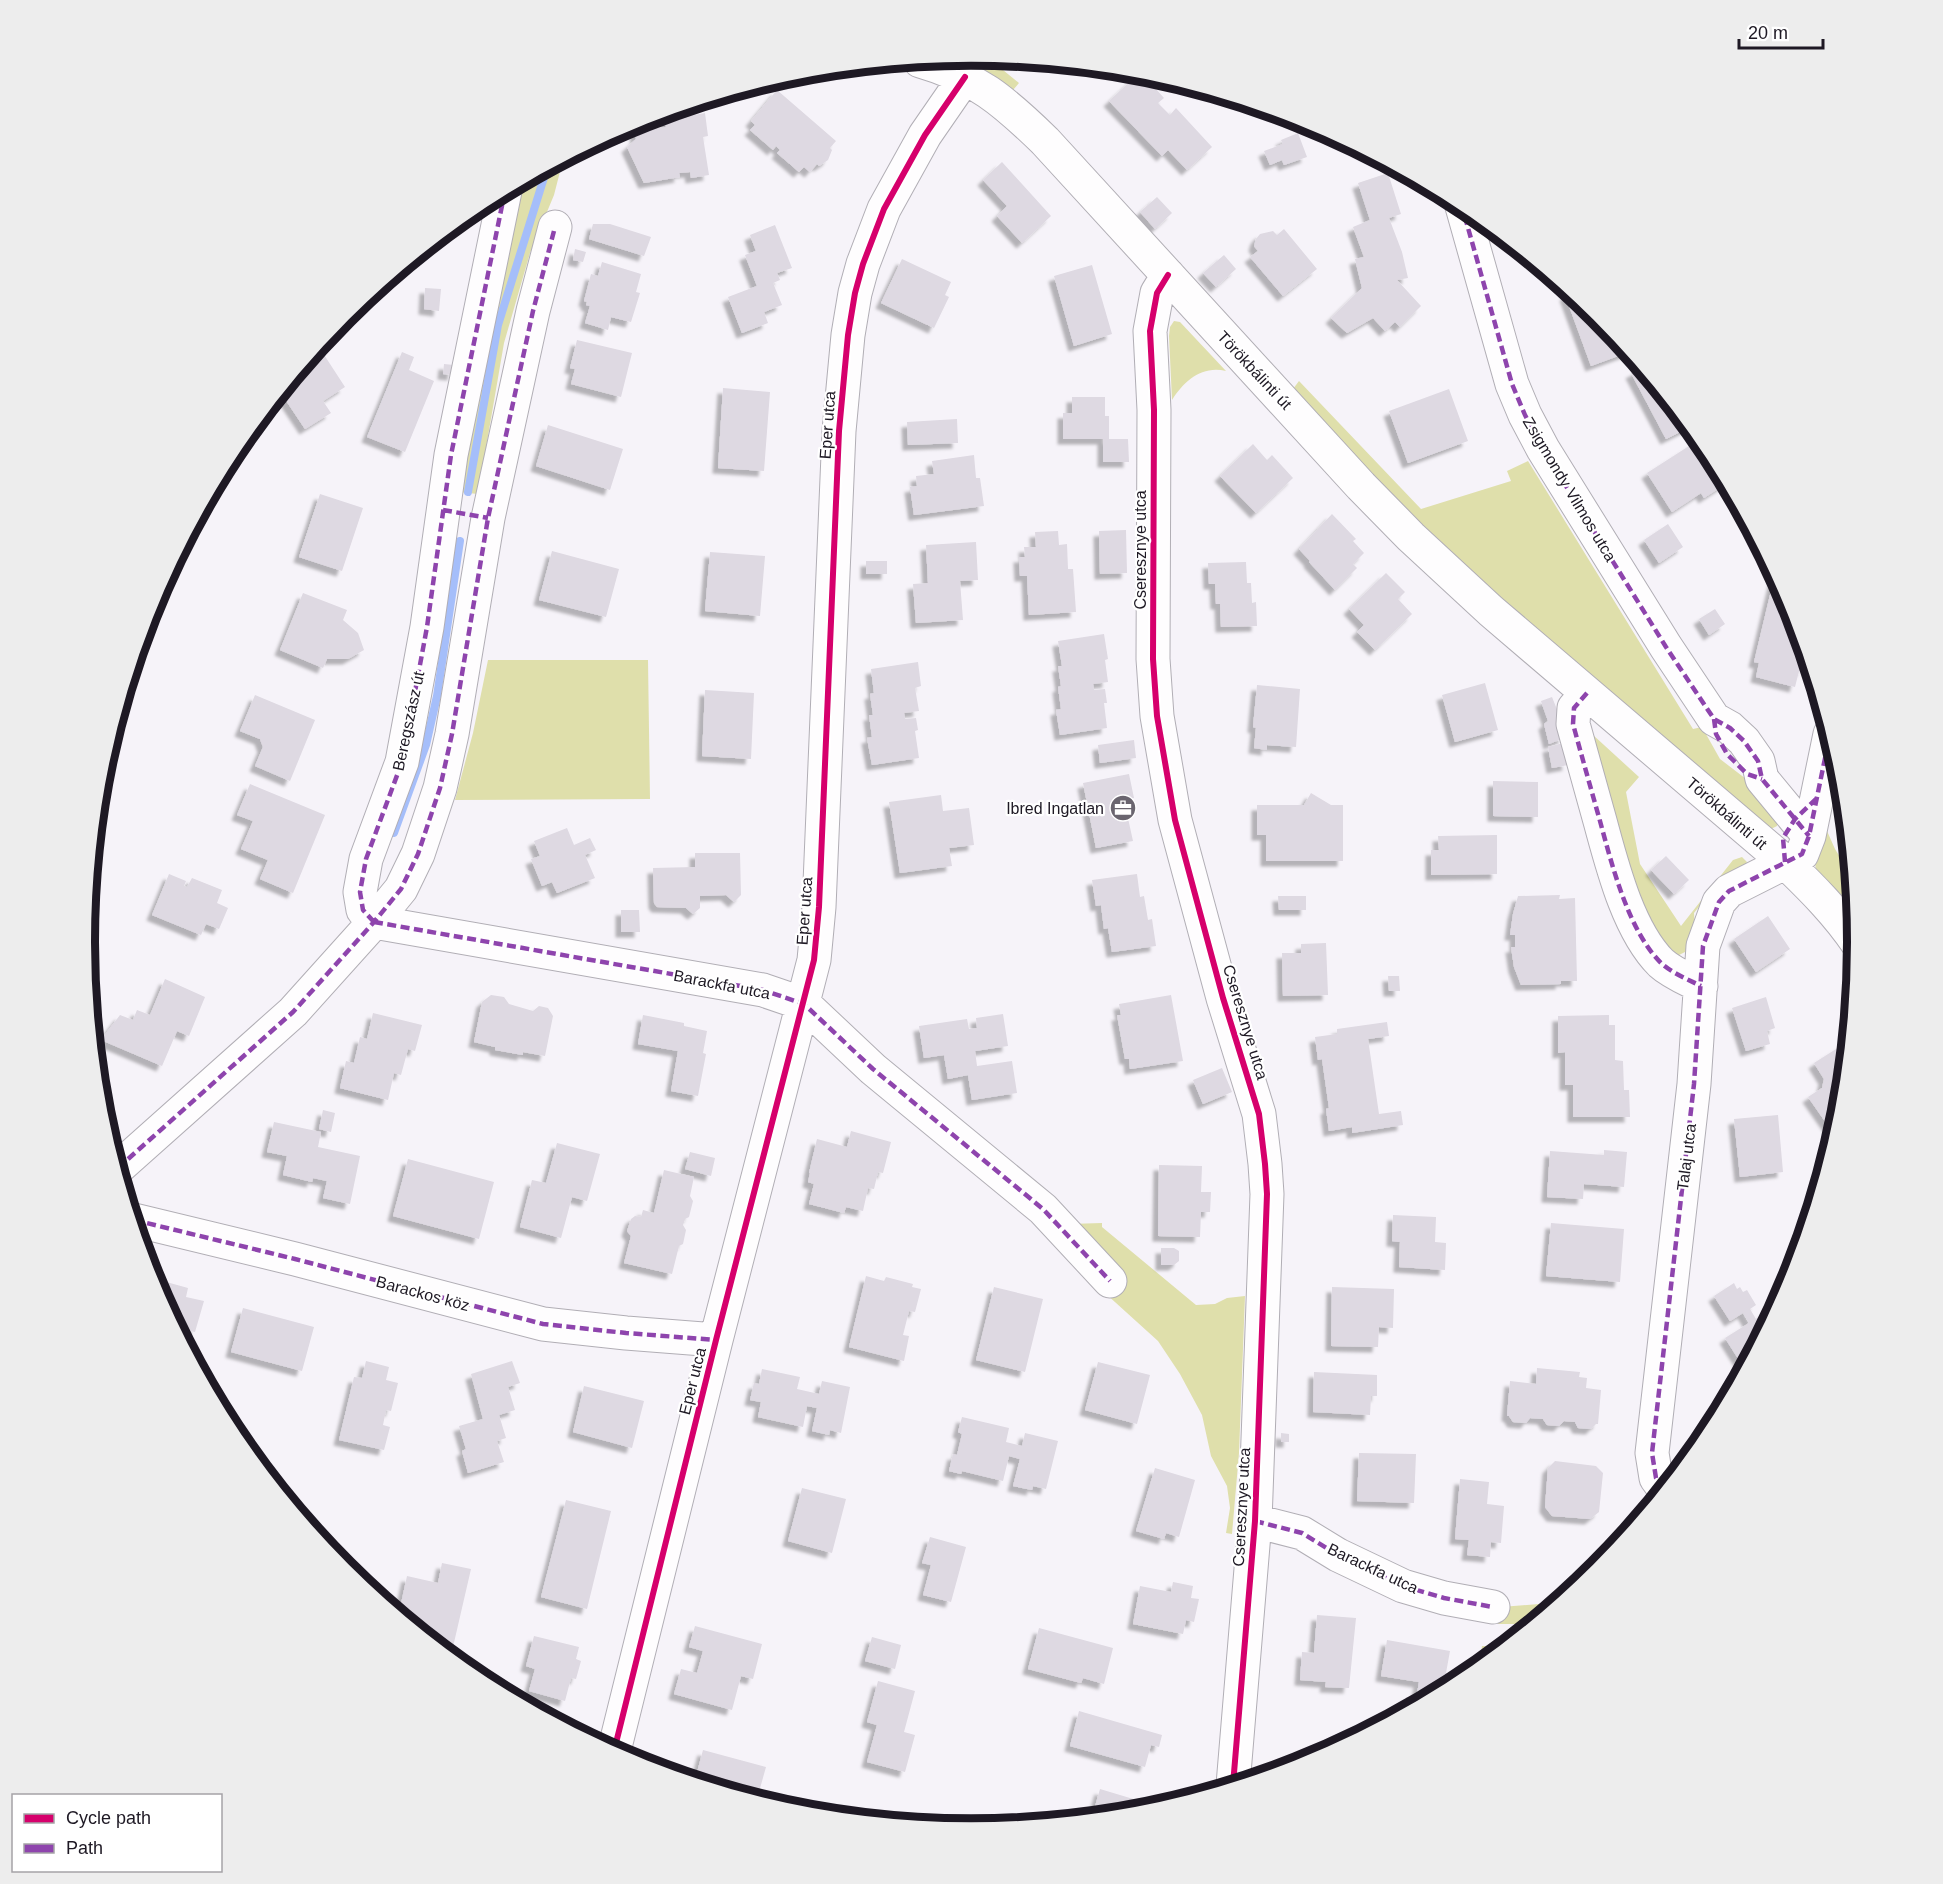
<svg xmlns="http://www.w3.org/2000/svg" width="1943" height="1884" font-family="Helvetica,sans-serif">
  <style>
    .green { fill: #dfdfab }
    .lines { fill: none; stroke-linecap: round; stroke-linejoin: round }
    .stream { stroke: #a5befa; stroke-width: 8 }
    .building { fill: #ded9e2; filter: url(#shadow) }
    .minor-casing { stroke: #b1aeb5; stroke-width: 35 }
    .minor { stroke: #fefdfe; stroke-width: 33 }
    .quiet { stroke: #8e44ad; stroke-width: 4.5; stroke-dasharray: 9 4.5; stroke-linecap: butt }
    .cycleway-casing { stroke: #fff; stroke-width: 10 }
    .cycleway { stroke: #d6006c; stroke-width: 6 }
    .labels { text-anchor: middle; stroke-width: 4.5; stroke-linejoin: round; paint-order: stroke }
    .street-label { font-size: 16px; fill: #1e1924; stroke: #fff }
    .poi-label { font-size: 16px; fill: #1e1924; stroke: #fff; text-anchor: end }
    .rim { fill: none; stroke: #1e1924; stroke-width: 8 }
  </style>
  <defs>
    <filter id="shadow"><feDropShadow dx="-5.5" dy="5.5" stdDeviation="1.5" flood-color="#0004"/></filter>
  </defs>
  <rect width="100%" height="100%" fill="#f6f3f9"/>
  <path class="green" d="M969 56 987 57 1019 83 1013 90C1001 81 974 66 969 56Z
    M563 160 554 195 530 253 504 343 478 494 458 492 515 186Z
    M1174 321 1180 322 1226 371C1202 365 1184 381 1172 400L1169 336 1170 327Z
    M1299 381 1421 509 1511 481 1507 471 1528 461 1693 729 1702 727 1720 759 1750 782 1778 821 1777 826 1771 829 1479 584 1406 514 1293 389Z
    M488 660H648L650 799 455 800 473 733Z
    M1581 724 1639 777 1626 792 1640 864 1681 926 1733 860 1742 857 1747 862 1744 868 1718 883 1694 913 1696 942 1687 951 1677 956 1640 919Z
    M1822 824 1827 831 1835 849 1851 875 1855 910H1851L1816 869 1814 858Z
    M1102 1223V1227L1196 1305 1215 1304 1227 1298 1245 1296 1239 1453 1232 1534 1226 1533 1230 1508 1227 1486 1211 1456 1202 1415 1180 1374 1158 1341 1105 1293 1069 1224Z
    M1563 1598 1533 1622 1524 1624H1498L1501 1607 1539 1604Z
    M1482 1646H1491L1492 1656 1479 1666Z"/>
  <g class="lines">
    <path class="stream" d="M468 492 498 325 547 168
      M394 833 426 745 437 696 460 541"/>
  </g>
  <path class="building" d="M1134 78 1141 85 1147 79 1164 98 1158 103 1170 115 1176 108 1212 147 1187 170 1168 150 1162 156 1109 101Z
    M777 90 836 141 830 148 832 150 828 160 819 166 817 164 810 172 804 167 799 172 777 153 780 150 776 146 773 150 750 130 755 125 751 121Z
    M684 112V117L705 113 708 136 703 137 709 175 691 178 690 172 679 173 680 177 644 183 627 147 636 139 635 131 657 120 658 128 666 127 664 115Z
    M1298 133 1307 157 1284 165 1282 160 1270 165 1264 151 1283 144 1281 140Z
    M1002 162 1051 216 1022 243 997 216 1007 206 983 180Z
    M1388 173 1401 214 1389 218 1402 252 1408 278 1397 280 1421 306 1400 327 1395 322 1385 331 1373 318 1347 333 1331 318 1362 288 1355 259 1364 257 1353 227 1370 220 1358 183Z
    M1157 197 1172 213 1155 229 1140 212Z
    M593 224H610L651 237 644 256 589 239Z
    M775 225 792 268 777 273 780 280 773 283 782 305 764 312 768 323 742 333 728 297 757 286 745 255 756 251 750 235Z
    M1284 229 1317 269 1283 296 1250 257 1258 251 1254 246 1256 239 1260 234 1273 231 1277 235Z
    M575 249 586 252 583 262 573 260Z
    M1224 255 1236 269 1216 287 1203 273Z
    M902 259 951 282 945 295 949 297 934 328 881 303Z
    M602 262 641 274 636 292 640 293 631 322 611 317 608 330 585 323 590 306 586 305 587 302 584 301 591 274 598 276Z
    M1092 265 1112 334 1074 346 1054 276Z
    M425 288 441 289 439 311 424 309Z
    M1571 292 1599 315 1629 352 1591 366 1565 295Z
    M577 340 632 353 621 397 571 384 575 369 570 368Z
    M319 347 345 387 323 401 331 413 305 429 281 393 290 388 288 385Z
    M402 352 414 357 409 370 434 381 405 452 367 437Z
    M444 364 454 365 453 375 443 374Z
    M1641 368 1665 397 1690 427 1666 439 1631 373Z
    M723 388 770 392 764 471 718 468Z
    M1449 389 1468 441 1408 463 1389 411Z
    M1072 397H1105V416H1109V439H1128L1129 462H1103V439H1063V413H1072Z
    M957 419 958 443 908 445 907 422Z
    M548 425 623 449 610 490 536 466Z
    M1700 439 1709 450 1727 483 1704 498 1701 493 1672 512 1647 473Z
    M1253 444 1267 460 1272 455 1293 478 1256 513 1220 476Z
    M233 452 234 474 221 475 229 460Z
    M974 455 976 478H980L984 506 914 515 910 487 917 486 916 476 934 474 932 461Z
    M320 494 363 508 342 571 299 557Z
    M1332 514 1356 539 1353 541 1364 553 1353 564 1357 568 1335 590 1309 562 1310 561 1299 549Z
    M1668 524 1683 547 1659 563 1644 540Z
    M1126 530 1127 573 1100 574 1099 531Z
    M1058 531 1059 545 1067 544 1068 569H1073L1076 612 1029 615 1027 576H1020L1019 557H1025L1024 547H1036L1035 532Z
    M976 542 978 580 960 581 963 620 916 623 913 584 928 583 926 545Z
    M552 551 619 569 606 617 539 600Z
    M710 552 765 556 760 616 705 611Z
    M866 561H887V574H866Z
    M1246 562 1247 583H1251L1252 603 1256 602 1257 626 1221 627 1220 604H1216L1215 584H1209L1208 563Z
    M1386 573 1405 592 1398 599 1412 614 1375 650 1357 632 1364 625 1349 609Z
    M1775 574 1791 603 1806 655 1802 671H1799L1795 687 1756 677 1759 663 1754 662Z
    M303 593 347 610 343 620 358 633 364 650 348 659H327L323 668 280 650Z
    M1715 609 1725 624 1709 635 1699 619Z
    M1104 634 1108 659 1105 660 1108 682 1093 684 1094 690 1105 689 1107 703H1104L1107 728 1060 735 1056 710 1061 709 1058 687 1061 686 1058 666H1062L1058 641Z
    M918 662 921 686 915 688 919 711 904 713 905 719 916 718 918 730 915 731 919 758 872 765 867 738 872 737 869 715H873L870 694 874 693 871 669Z
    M1485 683 1498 730 1455 742 1442 695Z
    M1257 685 1300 689 1296 747 1267 745V750L1254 748 1256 728 1253 727Z
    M705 690 754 693 751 759 702 756Z
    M255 695 315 720 290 781 255 766 263 747 260 739 240 731Z
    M1552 697 1558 712 1564 738 1549 744 1544 724 1548 721 1541 701Z
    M1134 740 1136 758 1100 763 1098 745Z
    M1563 743 1568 765 1552 768 1548 747Z
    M1129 774 1134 798 1124 800 1133 841 1096 848 1083 783Z
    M1493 781 1538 782V817L1493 816Z
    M250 784 325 815 293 893 260 879 268 860 241 849 253 821 237 815Z
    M1311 793 1331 805H1343V861H1266V835H1257V805H1304Z
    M941 795 943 811 969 808 974 845 949 848 952 866 900 873 889 802Z
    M567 828 574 845 590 838 596 850 585 855 595 878 557 893 552 882 542 886 531 859 540 856 534 841Z
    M1497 835V874L1431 875V850H1439L1438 836Z
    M695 853H740L741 895 734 902 726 895 700 896V908L693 914 686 908 657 907 654 903 653 868 695 867Z
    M1666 856 1689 880 1674 894 1651 870Z
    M169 874 186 881 184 886 187 887 192 878 222 890 217 903 228 908 219 929 206 924 201 935 152 915Z
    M1137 874 1140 897 1144 896 1148 920 1152 919 1156 946 1112 952 1108 928 1104 929 1101 905 1096 906 1092 880Z
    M1560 895 1559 899 1575 898 1577 981H1561V984L1521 985 1514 967 1511 947H1515V935H1510L1513 914 1518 896Z
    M1278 896H1306V910H1279Z
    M621 910H639L640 932H621Z
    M1768 916 1790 949 1756 972 1734 939Z
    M1326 943 1328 995 1283 996 1282 953H1301V944Z
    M1388 976H1399L1400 991H1389Z
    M165 979 205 997 189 1036 177 1031 162 1066 101 1040 120 1015 133 1020 137 1010 150 1015Z
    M491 995 504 997 509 1004 533 1011 539 1006 548 1008 553 1016 545 1056 523 1052V1055L495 1050V1047L474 1042 482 1002Z
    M1171 995 1183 1061 1130 1069 1129 1059H1125L1117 1015H1121L1119 1004Z
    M1766 997 1775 1028 1767 1031 1770 1044 1746 1051 1732 1008Z
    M373 1013 422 1025 415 1051 408 1049 401 1075 394 1073 388 1100 340 1088 346 1061 354 1063 360 1037 367 1039Z
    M1003 1014 1008 1046 975 1051 977 1066 1012 1061 1017 1093 972 1100 968 1075 948 1079 944 1055 924 1058 919 1026 967 1019 969 1029 977 1028 976 1018Z
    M643 1015 684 1023V1026L707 1031 703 1053 706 1054 698 1096 671 1091 678 1051 638 1044Z
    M1609 1015V1025H1615V1060L1623 1061 1624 1090H1629L1630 1117H1573V1085H1565V1052L1558 1053V1016Z
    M1387 1022 1389 1036 1368 1039 1379 1114 1401 1111 1403 1125 1352 1133V1127L1329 1131 1326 1109 1329 1108 1322 1059 1318 1060 1315 1037 1337 1034V1029Z
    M1844 1044 1848 1048 1841 1115 1838 1125 1831 1130 1808 1097 1822 1088 1824 1079 1814 1063Z
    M1222 1068 1232 1092 1203 1104 1193 1080Z
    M323 1110 335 1113 331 1132 319 1129Z
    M1778 1115 1783 1172 1740 1177 1734 1119Z
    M274 1122 321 1132 318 1147 360 1156 350 1204 323 1198 327 1181 313 1178 312 1182 283 1175 287 1156 267 1152Z
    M851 1131 891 1142 883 1173 878 1172 874 1189 868 1188 863 1211 846 1207 844 1213 809 1204 814 1184 808 1182 810 1173H809L817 1139 847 1147Z
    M557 1143 600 1154 587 1201 572 1197 561 1238 520 1227 532 1180 546 1183Z
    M1604 1150 1627 1152 1624 1187 1584 1184 1583 1199 1547 1197 1550 1151 1604 1155Z
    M690 1152 715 1158 711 1176 685 1169Z
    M408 1159 494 1182 479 1239 393 1216Z
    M1159 1165 1202 1166 1201 1192H1211L1210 1212H1201L1200 1237 1158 1236Z
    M664 1170 694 1177 690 1196 693 1201 689 1217 685 1219 683 1225 686 1230 683 1244 679 1246 672 1274 624 1263 631 1236 627 1231 631 1219 635 1216 641 1217 643 1210 654 1213Z
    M1393 1215 1436 1217 1435 1242 1446 1243 1445 1270 1399 1267 1400 1242 1392 1241Z
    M1551 1223 1624 1229 1620 1282 1546 1276Z
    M1161 1248H1174L1179 1251V1261L1174 1265H1161Z
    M866 1276 884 1281 886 1277 913 1284 912 1287 921 1289 915 1312 909 1311 903 1335 909 1336 904 1361 849 1347Z
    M152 1278 188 1288 186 1297 204 1301 195 1332 177 1328Z
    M1734 1283 1737 1289 1740 1287 1743 1292 1747 1290 1756 1305 1750 1309 1756 1319 1766 1312 1770 1319 1744 1368 1725 1338 1749 1323 1743 1313 1730 1321 1714 1296Z
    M994 1287 1043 1299 1025 1372 976 1360Z
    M1332 1287 1394 1289 1393 1328 1379 1327 1378 1347 1331 1346Z
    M243 1308 314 1327 302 1371 231 1352Z
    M366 1361 389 1367 386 1380 398 1383 391 1411 386 1410 383 1425 390 1427 384 1450 339 1440 354 1377 362 1378Z
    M512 1361 520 1383 508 1387 515 1410 499 1415 506 1438 497 1441 504 1462 468 1473 462 1451 466 1449 459 1426 483 1419 471 1374Z
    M1098 1362 1150 1375 1137 1424 1085 1410Z
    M1537 1368 1580 1372 1579 1377 1587 1378 1586 1388 1601 1390 1598 1424H1596L1591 1429 1578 1428 1575 1422 1564 1421 1559 1426 1547 1425 1543 1419 1530 1418 1526 1423 1513 1422 1509 1416H1507L1510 1381 1536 1384Z
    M762 1369 800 1377 797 1389 819 1394 822 1381 850 1387 841 1433 830 1430 829 1435 812 1431 817 1408 807 1406 803 1427 758 1417 761 1402 750 1400 754 1383 759 1384Z
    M1314 1372 1377 1375V1396H1371L1370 1415 1313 1412Z
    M584 1386 644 1401 632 1448 573 1432Z
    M962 1417 1009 1428 1006 1442 1022 1446 1025 1433 1058 1441 1046 1489 1033 1486 1032 1490 1013 1486 1020 1459 1009 1456 1003 1481 962 1471 961 1474 949 1471 953 1454 957 1455 962 1434 958 1432Z
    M1281 1433 1289 1434V1442H1281Z
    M1686 1448 1695 1451 1686 1461 1681 1460Z
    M1359 1453 1416 1454 1414 1503 1357 1501Z
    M1555 1461 1596 1466 1603 1473 1599 1512 1590 1519 1552 1516 1545 1507 1548 1468Z
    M1155 1468 1195 1480 1179 1537 1166 1533 1164 1539 1136 1531Z
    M1460 1479 1489 1482 1487 1504 1504 1506 1501 1543 1491 1542 1490 1557 1467 1555 1469 1540 1455 1539Z
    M802 1488 846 1499 832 1553 788 1541Z
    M566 1500 611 1511 587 1609 541 1597Z
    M930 1537 966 1547 951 1602 923 1595 931 1565 922 1563Z
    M442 1563 471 1569 453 1647 434 1642 399 1613 407 1576 438 1583Z
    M1173 1582 1193 1586 1191 1598 1199 1599 1194 1622 1186 1620 1183 1634 1133 1624 1140 1586 1171 1592Z
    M1317 1615 1356 1618 1349 1688 1325 1687 1326 1682 1300 1680 1302 1652 1314 1653Z
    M695 1626 762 1644 753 1679 741 1676 732 1710 674 1694 681 1669 697 1673 703 1651 689 1647Z
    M1039 1628 1113 1648 1104 1684 1083 1678 1081 1683 1028 1669Z
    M534 1636 579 1647 576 1659 581 1661 576 1679 571 1678 565 1701 529 1691 535 1669 526 1666Z
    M872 1637 901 1645 895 1669 865 1661Z
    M1387 1640 1450 1651 1446 1673 1456 1675 1455 1684 1404 1711 1406 1697 1416 1699 1419 1682 1381 1676Z
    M878 1681 915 1691 904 1732 915 1735 905 1772 867 1762 877 1725 867 1722Z
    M1079 1711 1162 1735 1159 1747 1151 1745 1145 1767 1070 1746Z
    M703 1750 766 1767 757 1799 695 1780Z
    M1100 1789 1160 1807 1144 1812 1092 1817Z
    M926 1817 957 1826V1827L925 1824Z"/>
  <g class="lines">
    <defs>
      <path id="minor" d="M920 61C976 77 1004 101 1045 141L1361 486 1411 537 1491 611 1785 862C1812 888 1837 913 1858 944
        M1461 203 1512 384 1525 415 1543 449 1666 647 1714 719 1730 728 1744 741 1758 761 1762 779 1809 836
        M1168 275 1157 293 1150 331 1154 410 1153 659 1157 716 1175 820 1223 998 1259 1114 1265 1164 1267 1194 1255 1521 1233 1785
        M1587 693 1574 708 1573 724C1582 757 1591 789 1600 821 1612 865 1628 930 1661 963 1672 973 1687 979 1701 986
        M374 922 763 990 804 1004 873 1069 1043 1209 1110 1281
        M374 922 363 910 360 892 366 859 402 762 427 627 451 455 505 191
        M118 1168 293 1012 374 922 401 889 418 854 440 788 452 734 488 518 533 311 555 227
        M134 1220 295 1259 543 1324 626 1333 716 1340
        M1664 1489 1656 1478 1652 1453 1694 1084 1703 946 1719 902 1729 891 1802 854 1809 836 1830 734
        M1255 1521 1302 1533 1338 1555 1403 1586 1444 1598 1493 1607
        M614 1751 716 1340 814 960 819 907 839 431 848 335 855 293 863 264 884 209 925 135 965 77"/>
    </defs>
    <use href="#minor" class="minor-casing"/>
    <use href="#minor" class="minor"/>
    <path class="quiet" d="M946 68 949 58
      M1461 203 1512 384 1525 415 1543 449 1666 647 1714 719 1730 728 1744 741 1758 761 1762 779 1809 836
      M443 510 488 518
      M1587 693 1574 708 1573 724C1582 757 1591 789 1600 821 1612 865 1628 930 1661 963 1672 973 1687 979 1701 986
      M1714 719 1716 734 1727 754 1747 774 1762 779
      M1785 862 1783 838 1795 819 1817 798
      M374 922 763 990 804 1004 873 1069 1043 1209 1110 1281
      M374 922 363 910 360 892 366 859 402 762 427 627 451 455 505 191
      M118 1168 293 1012 374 922 401 889 418 854 440 788 452 734 488 518 533 311 555 227
      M134 1220 295 1259 543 1324 626 1333 716 1340
      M1664 1489 1656 1478 1652 1453 1694 1084 1703 946 1719 902 1729 891 1802 854 1809 836 1830 734
      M1255 1521 1302 1533 1338 1555 1403 1586 1444 1598 1493 1607"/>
    <defs>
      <path id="cycleway" d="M1168 275 1157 293 1150 331 1154 410 1153 659 1157 716 1175 820 1223 998 1259 1114 1265 1164 1267 1194 1255 1521 1233 1785
        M614 1751 716 1340 814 960 819 907 839 431 848 335 855 293 863 264 884 209 925 135 965 77"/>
    </defs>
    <use href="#cycleway" class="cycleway-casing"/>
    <use href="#cycleway" class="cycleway"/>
  </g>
  <defs>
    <symbol id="office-disc" viewBox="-11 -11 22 22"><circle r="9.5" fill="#6a656f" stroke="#fff"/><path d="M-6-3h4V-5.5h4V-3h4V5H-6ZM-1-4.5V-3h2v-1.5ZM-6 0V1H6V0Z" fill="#fff"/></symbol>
  </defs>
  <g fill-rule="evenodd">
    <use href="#office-disc" x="1108" y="793" width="30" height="30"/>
  </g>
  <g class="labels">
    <g class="street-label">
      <text transform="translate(1255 370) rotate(47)" y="6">Törökbálinti út</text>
      <text transform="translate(827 425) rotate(-86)" y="6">Eper utca</text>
      <text transform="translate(1570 489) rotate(59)" y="6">Zsigmondy Vilmos utca</text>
      <text transform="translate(1140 550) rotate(-90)" y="6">Cseresznye utca</text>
      <text transform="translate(408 721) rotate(-78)" y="6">Beregszász út</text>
      <text transform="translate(1727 813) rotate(41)" y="6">Törökbálinti út</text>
      <text transform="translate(804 911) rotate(-86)" y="6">Eper utca</text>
      <text transform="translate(722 984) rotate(11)" y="6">Barackfa utca</text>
      <text transform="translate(1246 1022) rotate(73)" y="6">Cseresznye utca</text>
      <text transform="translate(1686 1157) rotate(-83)" y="6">Talaj utca</text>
      <text transform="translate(423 1293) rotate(15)" y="6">Barackos köz</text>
      <text transform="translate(692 1381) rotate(-76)" y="6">Eper utca</text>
      <text transform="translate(1241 1507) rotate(-87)" y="6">Cseresznye utca</text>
      <text transform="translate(1373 1568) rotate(25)" y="6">Barackfa utca</text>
    </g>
    <g class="poi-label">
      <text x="1104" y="814">Ibred Ingatlan</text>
    </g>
  </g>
  <path d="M0 0H1943V1884H0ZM95 942a876 876 0 1 1 1752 0a876 876 0 1 1-1752 0Z" fill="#ededed" fill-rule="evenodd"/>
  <path class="rim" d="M95 942a876 876 0 1 1 1752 0a876 876 0 1 1-1752 0Z"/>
  <rect x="12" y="1794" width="210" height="78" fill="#ffffff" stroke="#a5a3a7" stroke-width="1.5"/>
  <rect x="24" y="1814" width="30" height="9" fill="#d6006c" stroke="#a5a3a7" stroke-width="1.5"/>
  <text x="66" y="1824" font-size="18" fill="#1e1924">Cycle path</text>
  <rect x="24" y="1844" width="30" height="9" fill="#8e44ad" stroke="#a5a3a7" stroke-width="1.5"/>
  <text x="66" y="1854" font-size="18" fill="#1e1924">Path</text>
  <path d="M1739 39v9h84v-9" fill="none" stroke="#1e1924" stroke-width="3"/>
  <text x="1748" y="39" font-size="18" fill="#1e1924" stroke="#ffffff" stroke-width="4.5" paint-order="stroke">20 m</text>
</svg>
